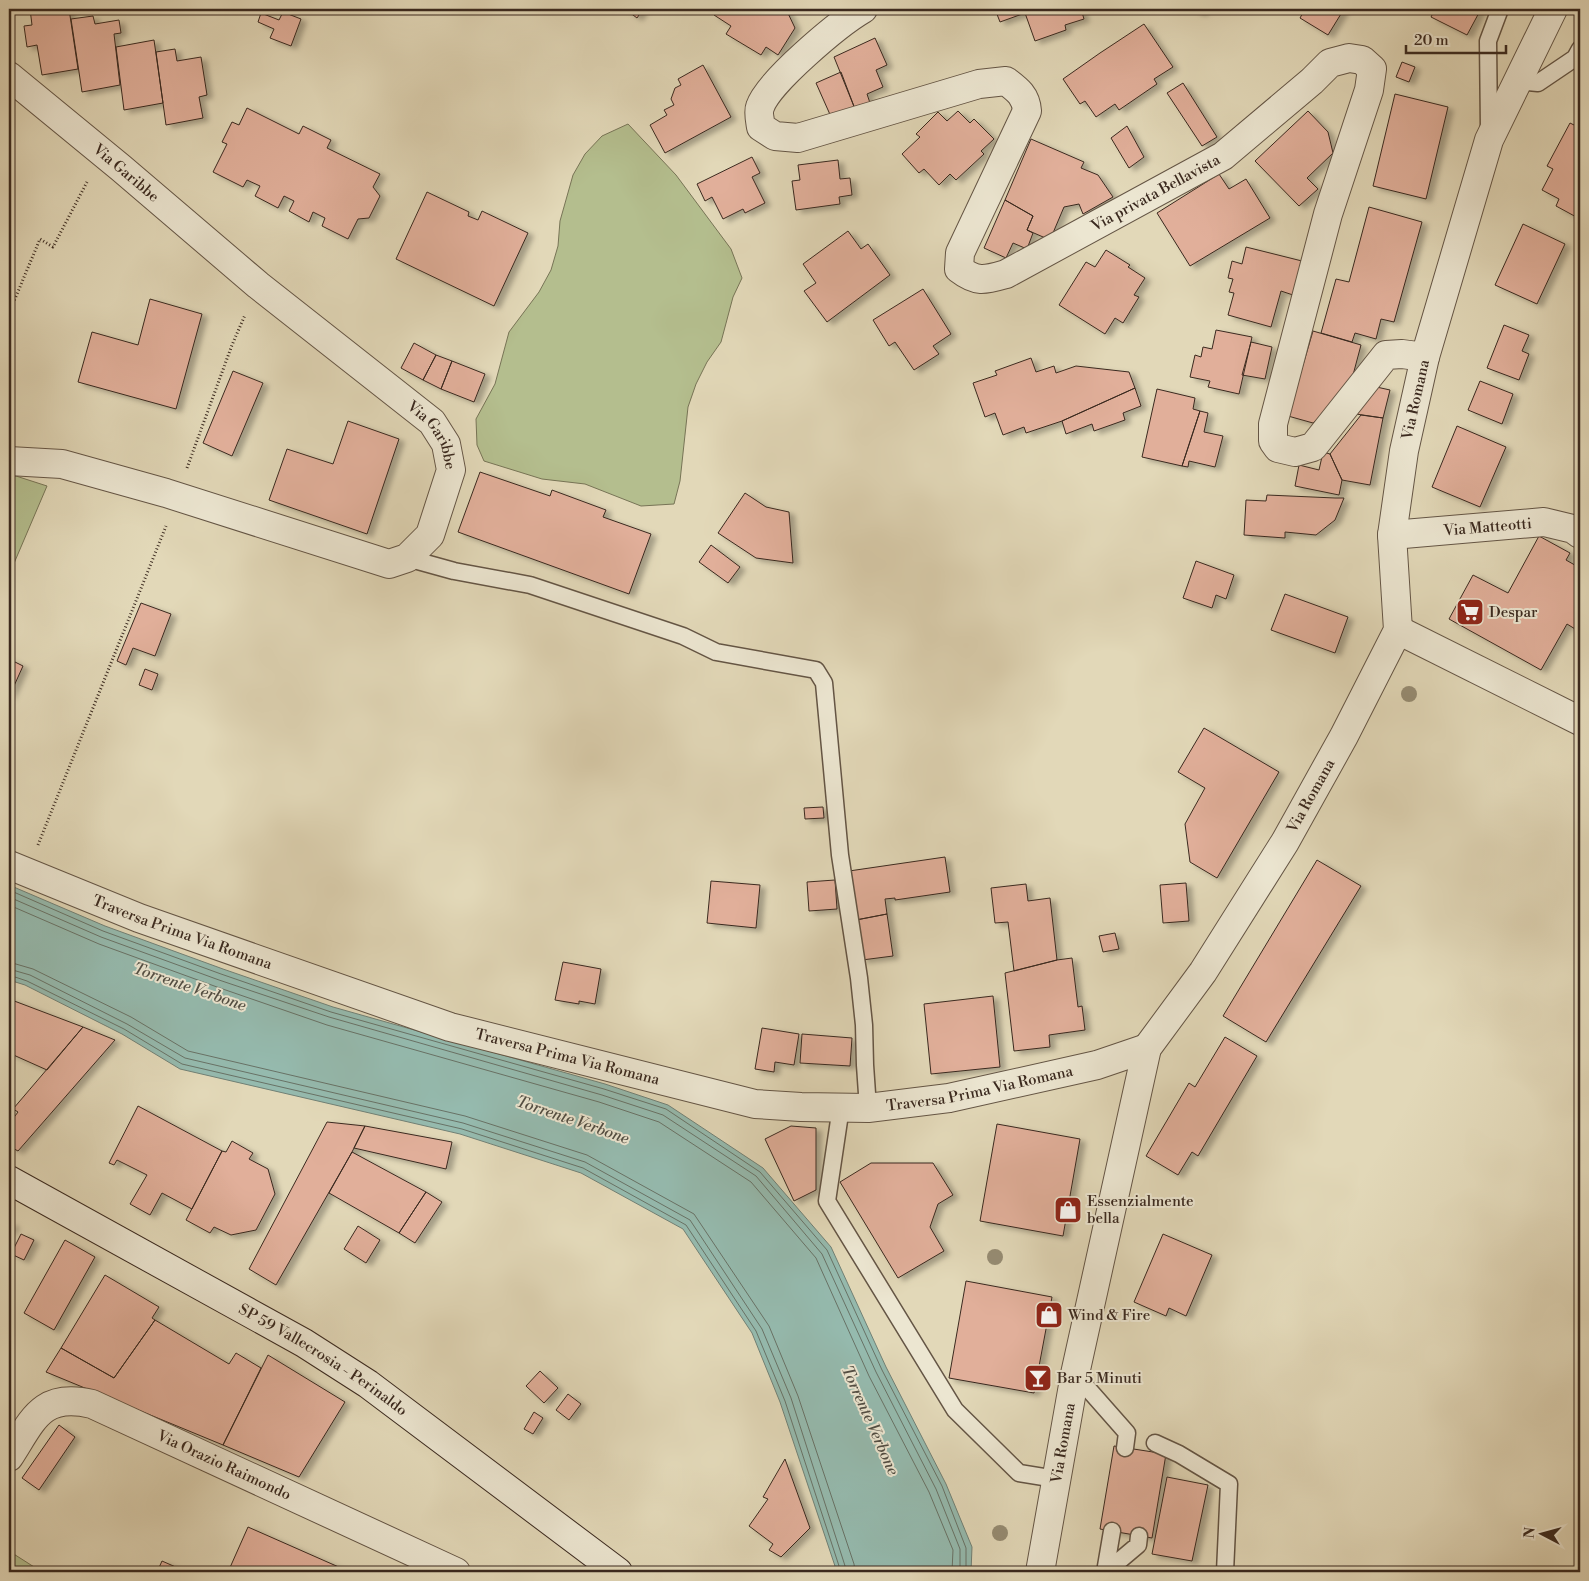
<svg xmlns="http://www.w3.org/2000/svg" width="1589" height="1581" font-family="'Libre Bodoni',serif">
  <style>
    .green { fill: #b4be8e; stroke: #777456 }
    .water { fill: #95baae; stroke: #718075 }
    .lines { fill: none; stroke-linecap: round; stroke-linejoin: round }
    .shore { stroke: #687266; stroke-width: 1 }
    .building { fill: #e1af9a; stroke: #3a291f; filter: url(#shadow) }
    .service-casing { stroke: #645545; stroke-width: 19 }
    .minor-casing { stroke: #645545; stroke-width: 30 }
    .tertiary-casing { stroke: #645545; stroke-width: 30 }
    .secondary-casing { stroke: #3a291f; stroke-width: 30 }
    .path { stroke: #3a291f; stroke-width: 3; stroke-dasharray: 1 2.5; stroke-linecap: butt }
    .service { stroke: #ece6d1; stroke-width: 16 }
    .minor { stroke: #ece6d1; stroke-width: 28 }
    .tertiary { stroke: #ece6d1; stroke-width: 28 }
    .secondary { stroke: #ece6d1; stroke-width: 28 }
    .tree { fill: #968c73 }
    .labels { text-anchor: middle; stroke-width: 4; stroke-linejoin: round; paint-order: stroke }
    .street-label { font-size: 15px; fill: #3a291f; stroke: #ece6d1 }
    .poi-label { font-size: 15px; fill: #3a291f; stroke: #ece6d1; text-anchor: start }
    .water-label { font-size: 16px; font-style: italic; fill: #514d43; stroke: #ece6d1 }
  </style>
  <defs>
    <filter id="shadow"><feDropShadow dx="5.5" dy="3" stdDeviation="2.5" flood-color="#0004"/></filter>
  </defs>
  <rect width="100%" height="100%" fill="#e2d8b8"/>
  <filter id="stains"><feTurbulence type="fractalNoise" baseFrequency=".004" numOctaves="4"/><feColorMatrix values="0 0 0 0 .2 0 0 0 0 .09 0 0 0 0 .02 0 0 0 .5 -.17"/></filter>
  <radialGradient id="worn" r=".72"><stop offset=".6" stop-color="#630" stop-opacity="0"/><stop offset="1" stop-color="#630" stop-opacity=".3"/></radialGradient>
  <path class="green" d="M628 124 676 175 731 249 742 278 733 297 721 342 707 362 696 384 688 407 680 481 674 504 641 506 585 484 542 479 484 461 477 445 476 419 495 384 509 332 539 292 551 270 558 246 560 221 573 175 585 154 602 136Z
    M16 476 47 486 9 575V477Z
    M9 1551 42 1572H9Z"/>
  <path class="water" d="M9 885 105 926 223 969 333 1007 605 1084 668 1105 763 1168 831 1247 886 1367 946 1484 972 1547 971 1572H837L780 1402 752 1333 683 1229 581 1173 460 1134 180 1069 122 1034 25 985 9 980Z"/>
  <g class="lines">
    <path class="shore" d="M9 890 103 931 221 974 331 1012 604 1089 666 1109 760 1172 827 1250 882 1370 942 1486 966 1548V1572
      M9 897 101 937 219 980 329 1017 602 1095 663 1115 756 1176 822 1254 876 1372 936 1489 960 1549V1572
      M9 905 99 944 217 987 327 1025 599 1102 659 1122 751 1182 816 1258 869 1376 929 1492 953 1550 952 1572
      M9 962 33 969 131 1017 188 1051 465 1116 587 1155 694 1214 769 1326 798 1396 854 1564 855 1572
      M9 969 30 975 127 1024 185 1058 463 1123 585 1162 690 1220 762 1329 791 1398 847 1572
      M9 975 27 981 124 1029 182 1064 462 1129 583 1168 686 1225 756 1331 785 1401 841 1572"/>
  </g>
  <path class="building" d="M30 9H69L78 69 42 75 37 45 27 47 24 26 32 25Z
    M625 9H643L637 18Z
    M718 9H786L795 28 778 55 766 47 761 55 726 34 731 26 714 15Z
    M995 9H1081L1084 19 1065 25 1066 30 1035 41 1025 13 1000 22Z
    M1193 9H1205L1200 13Z
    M1305 9H1344L1328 35 1300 18Z
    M1435 9H1481L1467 35 1431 17Z
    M283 12 301 19 291 46 270 38 274 29 258 22 261 13 279 20Z
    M93 16 95 24 119 20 121 33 114 34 120 85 82 92 71 19Z
    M1144 24 1173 67 1154 79 1157 84 1119 110 1115 104 1096 117 1085 101 1080 104 1063 79 1100 53Z
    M875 38 887 65 876 70 883 87 867 94 870 103 855 109 834 57Z
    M154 40 163 103 124 110 116 47Z
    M175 49 177 61 201 57 207 95 199 97 203 118 166 125 156 52Z
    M1402 62 1415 67 1409 82 1396 77Z
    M703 65 731 117 665 153 650 125 667 115 664 110 674 105 671 99 675 88 681 85 678 79Z
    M841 72 855 109 832 119 816 83Z
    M1183 83 1217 137 1202 146 1167 93Z
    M1395 94 1448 107 1426 199 1373 186Z
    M247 108 299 134 303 126 331 140 327 148 380 174 373 187 380 196 369 218 358 219 348 239 322 226 325 218 313 212 309 222 289 211 294 201 284 196 278 208 255 196 260 186 247 180 243 187 213 172 227 144 222 142 232 122 239 125Z
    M958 111 970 123 974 119 994 139 981 151 984 154 956 180 950 174 939 185 924 169 919 173 902 154 920 137 916 134 938 112 947 121Z
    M1308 111 1328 132 1333 153 1307 178 1318 189 1299 206 1255 161Z
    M1570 123 1580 128V219L1556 206 1559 199 1542 190 1553 169 1547 166Z
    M1127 126 1144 157 1129 168 1111 138Z
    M1031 139 1084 162 1081 168 1098 175 1113 197 1083 214 1079 204 1064 207 1050 240 1027 230 1033 216 1005 200Z
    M752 157 760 173 752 177 765 203 745 213 743 209 723 219 712 197 705 201 697 184Z
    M838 160 840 179 850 178 852 195 839 197 840 204 796 210 792 181 800 180 798 165Z
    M1219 174 1229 189 1246 179 1270 218 1190 266 1157 213Z
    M427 192 469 212 468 216 478 220 482 211 528 233 494 306 396 259Z
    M1005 200 1033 216 1027 230 1033 233 1027 249 1013 243 1006 258 984 248Z
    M1369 207 1422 222 1394 322 1381 319 1376 339 1355 333 1352 342 1321 333 1336 279 1349 282Z
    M1523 224 1565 244 1537 304 1495 285Z
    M848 231 861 249 868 244 890 275 827 322 804 291 816 283 803 264Z
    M1246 247 1302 261 1293 295 1281 291 1271 327 1228 315 1234 293 1229 292 1233 279 1228 278 1232 261 1242 264Z
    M1106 250 1130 265 1128 267 1145 278 1134 295 1139 297 1123 323 1115 318 1105 334 1059 305 1086 262 1095 267Z
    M923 289 951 334 933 346 939 354 914 370 895 342 889 346 873 320Z
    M150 299 202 314 176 409 78 382 92 332 138 345Z
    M1504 325 1529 335 1522 351 1529 354 1519 380 1487 368Z
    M1216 330 1252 337 1239 394 1208 387 1210 381 1190 377 1195 355 1201 357 1203 347 1212 349Z
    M1313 331 1361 345 1353 375 1333 404 1313 423 1288 416Z
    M1251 342 1272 347 1265 379 1242 375Z
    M414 343 436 355 423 380 401 368Z
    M436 355 452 361 441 389 423 380Z
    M1031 358 1036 372 1054 366 1056 373 1076 366 1129 372 1135 388 1062 421 1026 433 1024 427 1003 435 995 413 985 417 973 383 997 375 995 371Z
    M452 361 485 374 474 402 441 389Z
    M233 371 263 383 232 456 203 443Z
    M1480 381 1513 394 1502 424 1468 410Z
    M1372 386 1390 390 1383 418 1356 414Z
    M1135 388 1141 406 1123 413 1125 420 1094 431 1092 424 1066 434 1062 421Z
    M1157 389 1195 398 1193 409 1200 411 1182 466 1142 457Z
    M1200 411 1208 413 1204 432 1223 436 1215 467 1189 461 1188 467 1182 466Z
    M1361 415 1383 418 1370 485 1342 480 1330 454Z
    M348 421 399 439 367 534 269 500 287 449 333 464Z
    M1457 426 1506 447 1480 507 1432 487Z
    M1323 452 1330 454 1342 480 1339 495 1295 486 1299 465 1319 470Z
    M480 472 550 496 552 490 606 510 603 517 651 534 629 594 458 532Z
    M745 493 766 507 789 512 793 563 756 558 718 533Z
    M1267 495 1335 498H1344L1335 520 1316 535 1285 532V538L1244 535 1246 500 1266 501Z
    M1539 536 1570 553 1566 560 1580 568V632L1567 624 1541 670 1449 619 1473 575 1508 593Z
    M711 545 740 567 728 583 699 562Z
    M1196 561 1234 575 1226 599 1216 595 1212 608 1183 598Z
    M1285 594 1348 617 1335 653 1271 630Z
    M141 603 171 614 155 656 133 648 126 665 117 661Z
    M9 659 23 666 9 697Z
    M145 669 158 674 152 690 139 685Z
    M1204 728 1279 772 1217 878 1190 862 1185 824 1205 788 1178 772Z
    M823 807 824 818 805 819 804 808Z
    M945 857 950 892 895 900V898L885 899 887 914 856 920 849 871Z
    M1317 860 1361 886 1266 1042 1223 1016Z
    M835 880 837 909 809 911 807 882Z
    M711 881 760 885 756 928 707 923Z
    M1186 883 1189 921 1163 923 1160 885Z
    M1026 884 1028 901 1050 898 1057 960 1014 971 1008 922 995 923 991 888Z
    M887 914 893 956 862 960 856 920Z
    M1115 933 1119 949 1103 952 1099 936Z
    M1072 958 1078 1007 1082 1006 1085 1030 1049 1035 1050 1047 1014 1051 1005 973 1057 960Z
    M563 962 601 969 595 1004 579 1001V1004L555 1000Z
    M993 996 1000 1067 931 1074 924 1004Z
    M9 999 83 1027 47 1070 9 1053Z
    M83 1027 115 1040 18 1151 9 1146V1124L18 1112 13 1109Z
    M762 1028 799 1034 794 1065 775 1062 774 1072 755 1069Z
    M802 1034 852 1038 850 1066 800 1063Z
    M1225 1037 1257 1056 1198 1156 1192 1152 1178 1175 1146 1156 1189 1083 1195 1087Z
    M138 1106 222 1151 192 1209 162 1193 150 1215 130 1204 147 1175 117 1160 114 1165 109 1163Z
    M327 1122 365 1126 352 1152 276 1285 249 1269Z
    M997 1124 1080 1139 1063 1236 980 1221Z
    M365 1126 452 1142 446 1169 354 1148Z
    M791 1126 816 1128V1190L794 1201 765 1139Z
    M232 1141 253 1153 249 1159 268 1169 275 1194 256 1230 231 1235 214 1227 210 1233 186 1220 222 1151 226 1152Z
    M352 1152 426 1192 399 1233 329 1193Z
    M871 1163H933L953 1195 938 1204 930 1227 944 1251 898 1278 840 1182Z
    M426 1192 442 1202 415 1243 399 1233Z
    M9 1222 14 1225 9 1234Z
    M358 1226 380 1240 366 1263 344 1249Z
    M21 1234 34 1240 24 1260 11 1254Z
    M1163 1234 1212 1255 1186 1316 1169 1308 1166 1316 1134 1302Z
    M65 1240 95 1257 54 1330 24 1313Z
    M105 1275 159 1307 152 1318 155 1320 114 1378 61 1348Z
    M966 1281 1052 1297 1034 1393 949 1378Z
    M155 1320 229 1364 236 1353 261 1368 223 1445 46 1372 61 1348 114 1378Z
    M268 1355 345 1402 299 1477 223 1445Z
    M540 1371 558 1388 544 1403 526 1386Z
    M568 1394 581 1404 569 1420 556 1410Z
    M534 1412 543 1418 533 1434 524 1429Z
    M59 1425 75 1437 39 1490 22 1478Z
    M1114 1446 1166 1454 1152 1538 1100 1529Z
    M785 1459 810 1528 781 1557 769 1550 773 1544 749 1526 768 1499 763 1497Z
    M1167 1477 1208 1485 1192 1561 1152 1554Z
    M248 1527 350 1572H228Z
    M162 1561 187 1572H157Z"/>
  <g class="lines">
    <defs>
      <path id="service" d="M1518 81 1538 83 1575 58 1580 49
        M1489 130 1488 41 1500 9
        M407 558 454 571 530 585 683 636 716 652 816 670 824 683 840 855 859 978 864 1025 865 1065 868 1108
        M841 1107 827 1201 955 1410 1019 1473 1056 1479
        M1075 1374 1127 1433 1125 1448
        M1155 1443 1179 1454 1229 1484 1225 1572
        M1105 1572 1112 1531
        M1106 1572 1138 1545 1139 1536"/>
      <g id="minor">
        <path id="s1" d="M863 9C839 23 768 82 760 107 758 112 760 121 761 127L775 136 798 138 979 84 1006 81C1018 90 1026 96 1027 111L960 253 959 269C977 283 985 280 1006 274L1223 156 1312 81 1330 63 1349 58 1362 60 1372 69 1369 90 1328 214 1273 424V441L1278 448 1295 452 1313 447 1386 355 1402 354 1425 357"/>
        <path id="s2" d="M9 76 121 168 258 285 432 422 446 444 451 470 430 535 407 558 389 564 166 493 62 464 9 461"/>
        <path id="s3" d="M1392 535 1544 522 1573 529 1580 534"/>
        <path d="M1398 630 1580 721"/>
        <path id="s4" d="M9 865 139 918 450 1027 755 1104 801 1107 868 1108 949 1098 1097 1065 1147 1048"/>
        <path id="s5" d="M9 1457C33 1420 41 1392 92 1404L456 1572"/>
      </g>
      <g id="tertiary">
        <path id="s6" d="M1040 1572 1075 1374 1147 1048 1203 972 1285 842 1344 736 1398 630 1392 535 1404 451 1425 357 1489 140 1553 9"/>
      </g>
      <g id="secondary">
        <path id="s7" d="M9 1180 304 1343 368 1384 618 1572"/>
      </g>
    </defs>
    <use href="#service" class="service-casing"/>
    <use href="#minor" class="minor-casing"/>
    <use href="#tertiary" class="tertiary-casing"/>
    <use href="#secondary" class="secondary-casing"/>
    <path class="path" d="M9 313 40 239 53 247 87 182
      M187 468 232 345 245 315
      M38 845 166 526"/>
    <use href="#service" class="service"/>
    <use href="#minor" class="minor"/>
    <use href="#tertiary" class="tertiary"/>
    <use href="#secondary" class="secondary"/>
  </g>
  <g class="tree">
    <circle cx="1409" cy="694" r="8"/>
    <circle cx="995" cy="1257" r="8"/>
    <circle cx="1000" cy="1533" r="8"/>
  </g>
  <defs>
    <symbol id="supermarket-square" viewBox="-11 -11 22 22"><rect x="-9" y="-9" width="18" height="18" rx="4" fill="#8f2418" stroke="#ece6d1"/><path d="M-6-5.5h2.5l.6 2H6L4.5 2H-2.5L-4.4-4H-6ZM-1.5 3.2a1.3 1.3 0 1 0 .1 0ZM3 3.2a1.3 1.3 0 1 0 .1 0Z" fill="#fff"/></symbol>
    <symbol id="shop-square" viewBox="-11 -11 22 22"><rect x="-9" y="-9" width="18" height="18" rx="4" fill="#8f2418" stroke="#ece6d1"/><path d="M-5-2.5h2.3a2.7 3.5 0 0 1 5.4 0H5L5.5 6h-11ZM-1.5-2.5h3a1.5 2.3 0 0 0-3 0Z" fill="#fff"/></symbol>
    <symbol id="bar-square" viewBox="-11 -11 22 22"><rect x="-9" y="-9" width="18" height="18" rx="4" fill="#8f2418" stroke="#ece6d1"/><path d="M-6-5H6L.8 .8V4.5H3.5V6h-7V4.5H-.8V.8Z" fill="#fff"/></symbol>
  </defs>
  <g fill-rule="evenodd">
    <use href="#supermarket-square" x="1454" y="596" width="32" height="32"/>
    <use href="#shop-square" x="1052" y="1194" width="32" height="32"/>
    <use href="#shop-square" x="1033" y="1299" width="32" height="32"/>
    <use href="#bar-square" x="1022" y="1362" width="32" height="32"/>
  </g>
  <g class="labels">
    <g class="street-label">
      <text dy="5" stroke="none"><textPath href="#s2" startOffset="152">Via Garibbe</textPath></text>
      <text dy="5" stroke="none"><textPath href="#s1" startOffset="851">Via privata Bellavista</textPath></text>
      <text dy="5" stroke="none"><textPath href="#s6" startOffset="1256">Via Romana</textPath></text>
      <text dy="5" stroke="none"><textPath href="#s2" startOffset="558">Via Garibbe</textPath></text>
      <text dy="5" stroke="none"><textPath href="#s3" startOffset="96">Via Matteotti</textPath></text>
      <text dy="5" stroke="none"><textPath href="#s6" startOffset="836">Via Romana</textPath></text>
      <text dy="5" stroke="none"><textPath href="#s4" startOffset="186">Traversa Prima Via Romana</textPath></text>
      <text dy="5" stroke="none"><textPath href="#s4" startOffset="591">Traversa Prima Via Romana</textPath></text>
      <text dy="5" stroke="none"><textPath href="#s4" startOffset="1011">Traversa Prima Via Romana</textPath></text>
      <text dy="5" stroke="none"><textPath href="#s7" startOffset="362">SP 59 Vallecrosia - Perinaldo</textPath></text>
      <text dy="5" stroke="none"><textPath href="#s6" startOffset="131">Via Romana</textPath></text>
      <text dy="5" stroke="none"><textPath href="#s5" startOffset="255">Via Orazio Raimondo</textPath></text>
    </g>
    <g class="poi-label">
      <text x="1489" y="617">Despar</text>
      <text x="1087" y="1206">Essenzialmente<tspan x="1087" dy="17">bella</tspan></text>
      <text x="1068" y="1320">Wind &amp; Fire</text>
      <text x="1057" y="1383">Bar 5 Minuti</text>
    </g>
    <g class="water-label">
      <text transform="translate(190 986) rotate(19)" y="6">Torrente Verbone</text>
      <text transform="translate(573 1119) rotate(19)" y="6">Torrente Verbone</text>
      <text transform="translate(871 1420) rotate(66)" y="6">Torrente Verbone</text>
    </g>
  </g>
  <rect width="1589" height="1581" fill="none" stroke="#e2d8b8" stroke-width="30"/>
  <rect x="10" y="10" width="1569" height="1561" fill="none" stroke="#3a291f" stroke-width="2.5"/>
  <rect x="15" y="15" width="1559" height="1551" fill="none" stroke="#3a291f"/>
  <g transform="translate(1542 1534) rotate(276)" stroke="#ece6d1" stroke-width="4" paint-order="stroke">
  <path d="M0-4L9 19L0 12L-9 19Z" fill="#3a291f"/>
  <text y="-8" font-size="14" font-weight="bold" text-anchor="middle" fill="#3a291f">N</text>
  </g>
  <path d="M1406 45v8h100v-8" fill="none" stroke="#3a291f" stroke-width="2.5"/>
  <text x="1414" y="45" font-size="15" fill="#3a291f" stroke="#ece6d1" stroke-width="4" paint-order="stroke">20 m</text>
  <rect width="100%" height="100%" filter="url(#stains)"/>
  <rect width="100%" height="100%" fill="url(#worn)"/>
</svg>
